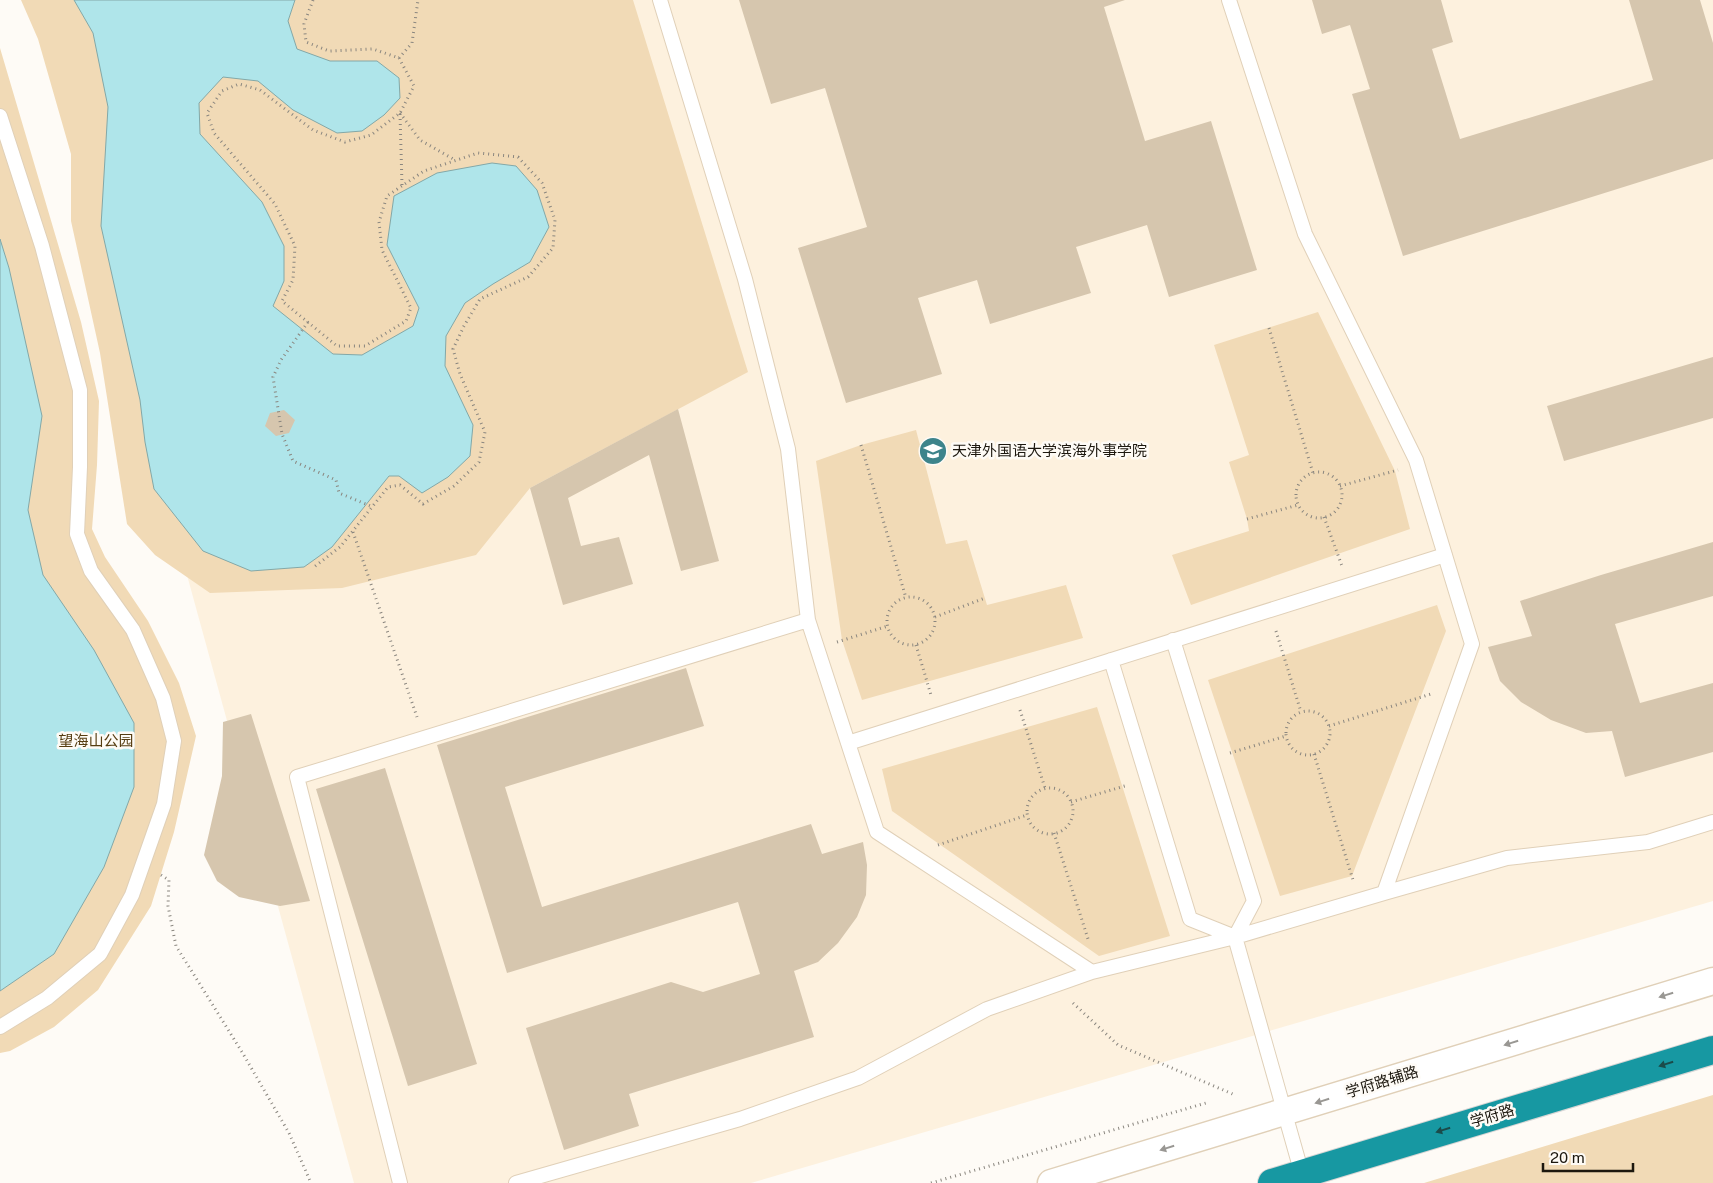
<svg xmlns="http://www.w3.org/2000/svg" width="1713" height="1183" font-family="'Public Sans','Noto Sans SC',sans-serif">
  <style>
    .built { fill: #fdf1de }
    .green { fill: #f1dab6 }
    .water { fill: #afe5ea; stroke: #83a8a8 }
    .building { fill: #d6c6ae }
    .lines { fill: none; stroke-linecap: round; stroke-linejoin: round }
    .lane-casing { stroke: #e0d0b8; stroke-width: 16 }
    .street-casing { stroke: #e0d0b8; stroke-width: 29 }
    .highway-casing { stroke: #d6d5d4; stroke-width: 30 }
    .path { stroke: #8a867f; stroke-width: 3; stroke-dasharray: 1 4; stroke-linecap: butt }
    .lane { stroke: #fff; stroke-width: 14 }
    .street { stroke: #fff; stroke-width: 26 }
    .highway { stroke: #1798a2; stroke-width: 28 }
    .oneway { fill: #999793 }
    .oneway2 { fill: #1b4b4a }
    .labels { text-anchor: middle; stroke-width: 5; stroke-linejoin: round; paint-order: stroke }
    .poi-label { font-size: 15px; fill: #1d180f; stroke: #fefbf6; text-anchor: start }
    .park-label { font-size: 15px; fill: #563d11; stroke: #fefbf6 }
    .street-label { font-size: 15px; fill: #1d180f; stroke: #fefbf6 }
  </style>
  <rect width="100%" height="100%" fill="#fefbf6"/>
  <path class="built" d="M29 0H1713V901L751 1183H354Z"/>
  <path class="green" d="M21 0H633L748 372 530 488 476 555 342 588 210 593 155 555 127 524 100 353 71 221V154L38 39Z
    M0 48 81 322 99 401 97 465 92 529 105 557 148 621 179 683 196 736 174 832 151 906 98 990 54 1027 10 1051 0 1053Z
    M1318 312 1395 471 1410 529 1191 605 1172 555 1249 531 1247 519 1229 462 1249 455 1214 345Z
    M916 430 946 544 967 540 987 605 1066 585 1083 638 862 700 842 640 816 461 861 445Z
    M1437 605 1446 631 1352 876 1280 896 1208 680Z
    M1097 707 1170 936 1099 956 892 811 882 769Z
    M1713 1095V1183H1424Z"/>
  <path class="water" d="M74 0H295L288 21 297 49 330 61H377L399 78 400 98 384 115 362 131 337 133 293 110 258 81 223 77 199 103 200 134 262 202 284 246V281L273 306 333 354 362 355 413 326 419 308 387 245 394 196 437 173 492 163 516 166 537 190 549 227 530 262 493 284 465 303 446 336 445 366 473 425 470 456 448 477 422 493 399 476H389L332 547 304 567 251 571 203 551 154 489 145 442 140 400 101 226 108 107 93 33Z
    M0 239 9 268 42 416 28 510 43 575 94 650 134 723V787L104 867 54 954 0 991Z"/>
  <path class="building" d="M739 0H1125L1104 7 1145 141 1211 121 1257 270 1169 297 1147 225 1076 247 1091 293 990 324 977 280 918 298 942 374 846 403 798 248 867 227 825 88 771 104Z
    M1312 0H1441L1453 42 1432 49 1460 139 1653 80 1629 0H1700L1713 43V159L1403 256 1352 94 1370 89 1350 25 1322 34Z
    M1713 357V418L1564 461 1547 406Z
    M678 409 719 561 681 571 649 455 568 498 581 546 619 537 633 584 563 605 530 488Z
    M284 410 295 420 289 433 276 436 265 426 270 413Z
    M1713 542V596L1615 624 1640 703 1713 683V752L1625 777 1612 731 1586 733 1551 720 1521 702 1500 681 1488 647 1532 636 1520 601 1601 575Z
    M686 668 704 726 505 787 542 907 811 824 822 854 863 842 867 865 866 895 857 917 838 943 818 962 794 971 814 1037 629 1094 639 1126 564 1150 526 1028 671 982 703 992 760 974 738 902 507 973 437 745Z
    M251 714 310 901 280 906 239 897 217 881 204 855 222 776 223 722Z
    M385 768 477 1064 408 1086 316 789Z"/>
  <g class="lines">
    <defs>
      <path id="lane" d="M660 0 745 279 788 449 808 620 877 832 1092 972 1235 937 1384 893 1472 644 1416 460 1305 234 1229 0
        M0 116 42 246 80 390V467L77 534 91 571 133 630 163 698 174 741 164 804 132 895 100 954 47 998 0 1027
        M1173 640 1254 901 1235 937 1302 1174
        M1111 660 1190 919 1235 937
        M848 743 1445 555
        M1384 893 1507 858 1648 842 1713 822
        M400 1183 297 777 808 620
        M516 1183 740 1119 858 1078 987 1009 1092 972"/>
      <path id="street" d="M1051 1183 1713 981"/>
      <path id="highway" d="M1272 1183 1713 1050"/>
    </defs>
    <use href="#lane" class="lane-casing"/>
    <use href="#street" class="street-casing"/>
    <use href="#highway" class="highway-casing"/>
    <path class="path" d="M313 0 304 24 306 42 329 51 373 49 399 58 414 86 400 113 371 135 345 142 313 130 260 90 239 84 222 91 207 113 214 133 275 204 295 246 293 280 282 301 337 346H365L406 321 411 308 382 250 379 222 387 196 424 171 478 153 518 157 542 183 555 220 553 248 528 277 480 299 464 326 453 349 460 374 485 432 479 462 454 486 423 504 400 485 388 487 340 547 314 567
      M399 58 412 43 418 0
      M400 113 420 140 455 160
      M400 114 402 185
      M308 322 281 360 273 377 282 434 293 461 336 480 339 493 373 507
      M1269 328 1313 473
      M861 445 906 598
      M1296 495a23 23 0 1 1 46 0a23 23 0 1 1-46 0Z
      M1340 486 1398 470
      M1324 517 1342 566
      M1247 519 1298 505
      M353 532 417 717
      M887 621a24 24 0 1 1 48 0a24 24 0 1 1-48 0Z
      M935 617 985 598
      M1276 631 1301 712
      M837 642 888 626
      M916 645 931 695
      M1020 710 1045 788
      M1286 733a22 22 0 1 1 44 0a22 22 0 1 1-44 0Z
      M1329 726 1431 694
      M1230 753 1286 736
      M1314 754 1353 880
      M1027 811a23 23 0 1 1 46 0a23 23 0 1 1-46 0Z
      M1071 802 1128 785
      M1054 833 1089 942
      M938 845 1027 815
      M161 875 169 880 168 906 176 946 242 1052 289 1133 311 1183
      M1073 1003 1118 1045 1235 1095
      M931 1183 1206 1103"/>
    <use href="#lane" class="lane"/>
    <use href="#street" class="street"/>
    <use href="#highway" class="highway"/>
  </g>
  <defs><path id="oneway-solid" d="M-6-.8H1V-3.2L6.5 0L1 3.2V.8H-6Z" transform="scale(1.25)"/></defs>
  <g class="oneway">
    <use href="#oneway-solid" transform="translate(1666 995) rotate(163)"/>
    <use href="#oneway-solid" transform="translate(1511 1043) rotate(163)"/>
    <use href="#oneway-solid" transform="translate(1322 1101) rotate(163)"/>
    <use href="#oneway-solid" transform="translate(1167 1148) rotate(163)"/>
  </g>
  <g class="oneway2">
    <use href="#oneway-solid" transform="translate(1666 1064) rotate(163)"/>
    <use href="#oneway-solid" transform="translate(1443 1130) rotate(163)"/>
  </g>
  <defs>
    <symbol id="school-disc" viewBox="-11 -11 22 22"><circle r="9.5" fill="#3d848b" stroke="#fefbf6"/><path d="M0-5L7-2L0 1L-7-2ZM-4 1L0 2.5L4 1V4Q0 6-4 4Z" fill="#fff"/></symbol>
  </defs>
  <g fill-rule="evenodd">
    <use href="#school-disc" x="917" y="435" width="32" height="32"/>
  </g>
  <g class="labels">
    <g class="poi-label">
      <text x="952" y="456">天津外国语大学滨海外事学院</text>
    </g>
    <g class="park-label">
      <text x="96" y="746">望海山公园</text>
    </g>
    <g class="street-label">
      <text transform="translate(1382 1082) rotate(-17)" y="5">学府路辅路</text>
      <text transform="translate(1492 1116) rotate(-17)" y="5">学府路</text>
    </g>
  </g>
  <path d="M1543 1163v8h90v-8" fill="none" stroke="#1d180f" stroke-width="2.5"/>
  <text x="1550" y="1163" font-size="15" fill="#1d180f" stroke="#fefbf6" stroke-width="4" paint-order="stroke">20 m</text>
</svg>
